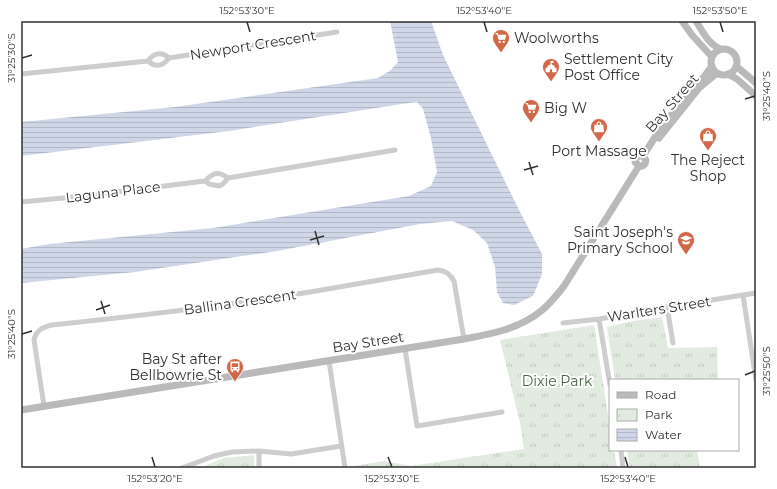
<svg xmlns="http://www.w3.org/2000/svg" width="777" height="489" font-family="Montserrat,sans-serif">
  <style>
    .park { fill: url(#park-tufts) }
    .water { fill: url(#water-rules) }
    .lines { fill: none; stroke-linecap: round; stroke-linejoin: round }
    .street { stroke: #cdcdcd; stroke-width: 5 }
    .secondary { stroke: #bababa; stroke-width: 7 }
    .ticks { fill: none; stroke: #303030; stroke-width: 1.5 }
    .labels { text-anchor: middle; stroke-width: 4; stroke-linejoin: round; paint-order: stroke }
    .poi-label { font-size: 14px; fill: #303030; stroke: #fff; text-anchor: start }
    .street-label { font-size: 14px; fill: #303030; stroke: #fff }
    .park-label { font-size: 14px; fill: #486642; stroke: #fff }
    .neatline { fill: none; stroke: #303030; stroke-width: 1.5 }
    .ticks-label { font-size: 10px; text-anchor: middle; fill: #303030 }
  </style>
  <defs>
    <pattern id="park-tufts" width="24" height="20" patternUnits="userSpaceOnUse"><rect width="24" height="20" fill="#e2ebe0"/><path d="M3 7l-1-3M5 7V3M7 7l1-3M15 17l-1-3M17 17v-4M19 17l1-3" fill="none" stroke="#c2cac0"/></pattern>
    <pattern id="water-rules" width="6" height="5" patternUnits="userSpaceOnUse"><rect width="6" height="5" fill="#ced6e8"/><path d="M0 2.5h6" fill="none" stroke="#b1b8c7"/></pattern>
  </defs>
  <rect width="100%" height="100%" fill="#fff"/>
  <path class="park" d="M662 317 668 348 717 347 718 380H615L607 327 633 321Z
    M594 325 610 428V450H614L617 468H354L353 466 384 461 411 466 524 449 520 423 500 340Z
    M627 450H697L700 468H630Z
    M254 455V468H203L202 467 224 458Z"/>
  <path class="water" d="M390 21H431L443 55 518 208 542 254V274L533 296 514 305 503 303 497 292 495 267 487 243 473 230 452 221 420 224 277 251 135 272 21 283V249L49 244 213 228 409 196 431 186 437 172 431 138 423 109 417 102 402 104 229 131 21 156V122L175 107 378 78 391 70 398 62Z"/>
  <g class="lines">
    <path class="street" d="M148 61C153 53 162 51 169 58
      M21 74 148 61C156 68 163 66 169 58L337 32
      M205 181 209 184 219 186 223 184 228 178
      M21 202 84 196 205 181C214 172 218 171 228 178L395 150
      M743 295 756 380
      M667 307 673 343
      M599 319 610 385
      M563 323 599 319 667 307 756 293
      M405 349 417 426 502 412
      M329 361 345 468
      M44 406 34 340C36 330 43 327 52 325 138 316 224 306 310 292 353 285 395 277 438 270 446 271 450 274 454 281L464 339
      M621 450 623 468
      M259 451V468
      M182 468 214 456 232 452 259 451 291 454 341 446"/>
    <path class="secondary" d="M682 21 692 35 712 57
      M696 21C703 32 709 45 721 49
      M711 62a13 13 0 1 1 26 0a13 13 0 1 1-26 0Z
      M736 66 756 83
      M728 74 737 79 756 96
      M659 138 699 88 717 73
      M643 156 657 134 663 125 677 108 703 78 712 66
      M639 166 635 162 636 158 639 156H643
      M21 410 464 339C491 334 519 329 541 311 550 304 557 295 564 286L639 166H642L645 164 646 160 643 156"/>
  </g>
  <path class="ticks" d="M247 22 250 32M484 22 487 32M720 22 723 32M22 58 32 55M745 99 755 96M529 162 533 175M524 170 538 166M315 231 319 245M310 240 324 236M101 301 105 314M96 310 110 305M22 334 32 331M745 375 755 371M152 457 155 467M388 457 392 467M625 457 628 467"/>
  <defs>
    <symbol id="supermarket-pin" viewBox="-11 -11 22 30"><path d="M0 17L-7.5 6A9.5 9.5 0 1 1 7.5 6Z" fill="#d16948" stroke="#fff"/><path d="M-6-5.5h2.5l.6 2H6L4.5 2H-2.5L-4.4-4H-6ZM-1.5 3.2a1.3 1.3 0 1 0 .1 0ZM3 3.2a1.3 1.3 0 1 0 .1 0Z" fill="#fff"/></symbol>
    <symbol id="civic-pin" viewBox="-11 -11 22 30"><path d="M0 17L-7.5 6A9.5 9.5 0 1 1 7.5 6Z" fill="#d16948" stroke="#fff"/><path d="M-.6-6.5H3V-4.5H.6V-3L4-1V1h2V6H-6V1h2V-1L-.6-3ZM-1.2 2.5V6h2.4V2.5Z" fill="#fff"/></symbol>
    <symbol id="shop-pin" viewBox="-11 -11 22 30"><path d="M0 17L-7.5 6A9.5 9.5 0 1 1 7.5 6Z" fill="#d16948" stroke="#fff"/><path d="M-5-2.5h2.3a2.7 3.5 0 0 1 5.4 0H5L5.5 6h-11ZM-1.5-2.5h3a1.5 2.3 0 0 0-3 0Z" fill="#fff"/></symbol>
    <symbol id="school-pin" viewBox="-11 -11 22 30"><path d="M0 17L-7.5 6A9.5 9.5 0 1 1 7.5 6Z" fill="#d16948" stroke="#fff"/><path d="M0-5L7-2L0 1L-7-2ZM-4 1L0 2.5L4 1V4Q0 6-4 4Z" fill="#fff"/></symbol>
    <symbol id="bus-pin" viewBox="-11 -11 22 30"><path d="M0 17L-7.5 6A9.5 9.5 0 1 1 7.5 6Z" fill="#d16948" stroke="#fff"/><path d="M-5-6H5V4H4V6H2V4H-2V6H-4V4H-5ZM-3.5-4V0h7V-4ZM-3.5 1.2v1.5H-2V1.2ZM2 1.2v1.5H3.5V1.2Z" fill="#fff"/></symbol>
  </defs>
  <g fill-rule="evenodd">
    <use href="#supermarket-pin" x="491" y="28" width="20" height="27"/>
    <use href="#civic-pin" x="541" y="57" width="20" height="27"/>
    <use href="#supermarket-pin" x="521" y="98" width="20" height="27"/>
    <use href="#shop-pin" x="589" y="117" width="20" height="27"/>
    <use href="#shop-pin" x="698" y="126" width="20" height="27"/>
    <use href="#school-pin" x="676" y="230" width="20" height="27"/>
    <use href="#bus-pin" x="225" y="357" width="20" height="27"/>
  </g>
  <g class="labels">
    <g class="poi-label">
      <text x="514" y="43">Woolworths</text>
      <text x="564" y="64">Settlement City<tspan x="564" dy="16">Post Office</tspan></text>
      <text x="544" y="113">Big W</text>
      <text x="599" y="156" text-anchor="middle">Port Massage</text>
      <text x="708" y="165" text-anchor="middle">The Reject<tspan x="708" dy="16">Shop</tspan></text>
      <text x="673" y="237" text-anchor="end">Saint Joseph's<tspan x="673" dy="16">Primary School</tspan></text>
      <text x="222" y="364" text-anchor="end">Bay St after<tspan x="222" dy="16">Bellbowrie St</tspan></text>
    </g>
    <g class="street-label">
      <text transform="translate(253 45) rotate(-9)" y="5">Newport Crescent</text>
      <text transform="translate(672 103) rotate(-49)" y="5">Bay Street</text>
      <text transform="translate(113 192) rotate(-7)" y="5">Laguna Place</text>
      <text transform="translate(240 302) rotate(-8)" y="5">Ballina Crescent</text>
      <text transform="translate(659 309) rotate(-9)" y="5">Warlters Street</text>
      <text transform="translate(368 342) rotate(-9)" y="5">Bay Street</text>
    </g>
    <g class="park-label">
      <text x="557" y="386">Dixie Park</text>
    </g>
  </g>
  <rect width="777" height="489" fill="none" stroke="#ffffff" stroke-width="44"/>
  <rect x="609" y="379" width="130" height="72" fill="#ffffff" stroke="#acacac"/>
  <rect x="617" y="392" width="20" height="6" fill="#bababa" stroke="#acacac"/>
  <text x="645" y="399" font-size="12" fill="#303030">Road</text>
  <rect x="617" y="409" width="20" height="12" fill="url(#park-tufts)" stroke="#acacac"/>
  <text x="645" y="419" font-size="12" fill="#303030">Park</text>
  <rect x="617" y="429" width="20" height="12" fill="url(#water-rules)" stroke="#acacac"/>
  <text x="645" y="439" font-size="12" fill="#303030">Water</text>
  <rect x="22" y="22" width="733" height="445" class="neatline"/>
  <g class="ticks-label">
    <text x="247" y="14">152°53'30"E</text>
    <text x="484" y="14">152°53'40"E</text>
    <text x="720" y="14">152°53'50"E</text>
    <text transform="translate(11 58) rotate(-90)" y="4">31°25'30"S</text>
    <text transform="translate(766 96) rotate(-90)" y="4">31°25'40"S</text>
    <text transform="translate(11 334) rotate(-90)" y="4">31°25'40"S</text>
    <text transform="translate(766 371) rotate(-90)" y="4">31°25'50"S</text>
    <text x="155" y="482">152°53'20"E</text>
    <text x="392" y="482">152°53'30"E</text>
    <text x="628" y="482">152°53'40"E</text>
  </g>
</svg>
